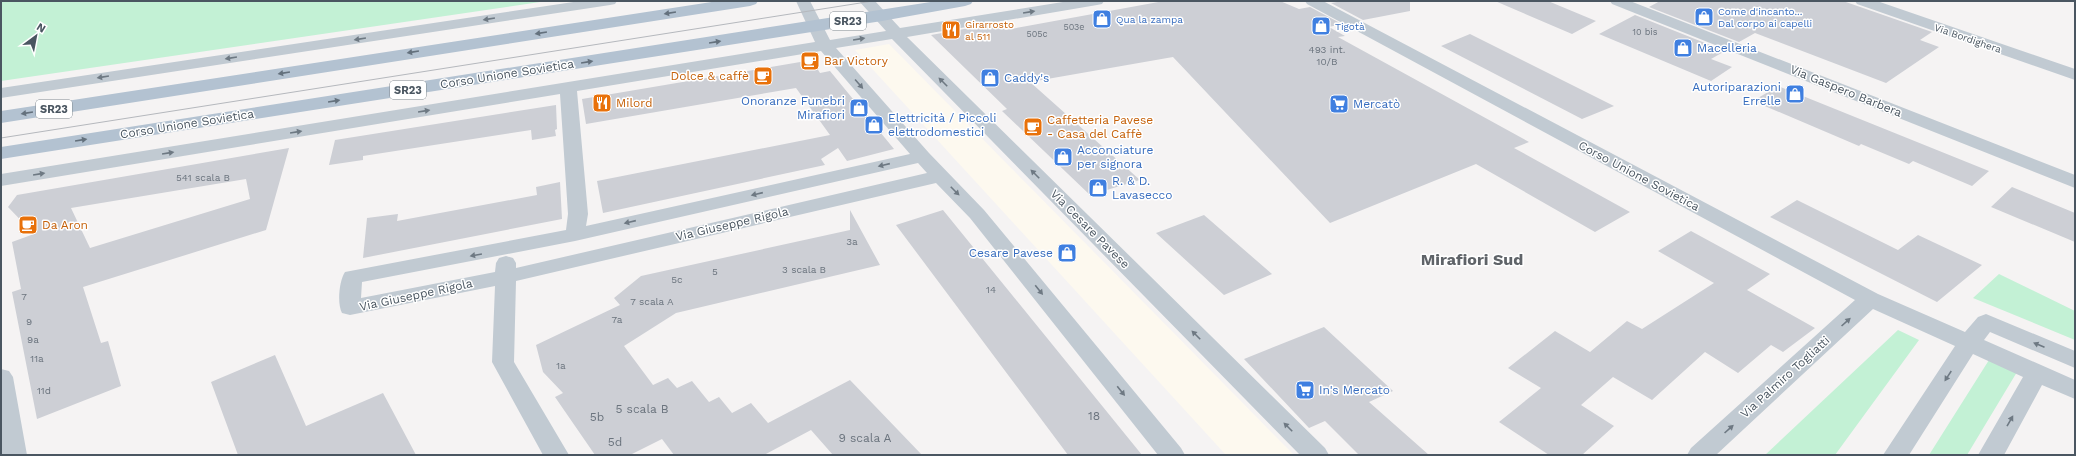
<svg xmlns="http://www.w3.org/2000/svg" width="2076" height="456" font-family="'Work Sans',sans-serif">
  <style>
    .commercial { fill: #fdf9ef }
    .green { fill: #c3f1d5 }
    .building { fill: #cdcfd5; fill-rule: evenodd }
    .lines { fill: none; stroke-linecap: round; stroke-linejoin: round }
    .street { fill: #c1cad2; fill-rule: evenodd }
    .primary { fill: #b3c2d1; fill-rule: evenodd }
    .tram { stroke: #b5b8bd; stroke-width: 1 }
    .oneway { fill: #6e7983 }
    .oneway2 { fill: #64717d }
    .labels { text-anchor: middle; stroke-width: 3; stroke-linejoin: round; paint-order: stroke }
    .far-number-label { font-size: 9px; fill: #6b747e }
    .far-shop-label { font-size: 10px; fill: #366cbe; stroke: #fff; text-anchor: start }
    .far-food-label { font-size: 10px; fill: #c56008; stroke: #fff; text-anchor: start }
    .far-street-label { font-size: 10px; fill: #4a5661; stroke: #fff }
    .number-label { font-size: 10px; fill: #6b747e }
    .shield { fill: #fff; stroke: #808990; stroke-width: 1 }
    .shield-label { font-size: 11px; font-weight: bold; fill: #4a5661 }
    .shop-label { font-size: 12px; fill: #366cbe; stroke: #fff; text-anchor: start }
    .food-label { font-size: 12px; fill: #c56008; stroke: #fff; text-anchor: start }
    .street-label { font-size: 12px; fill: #4a5661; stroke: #fff }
    .near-number-label { font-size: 12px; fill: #6b747e }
    .district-label { font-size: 16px; font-weight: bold; fill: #5f6368; stroke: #fff }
  </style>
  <rect width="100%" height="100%" fill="#f5f3f3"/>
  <path class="commercial" d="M889 44 1294 455H1226L855 50Z"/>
  <path class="green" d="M1 1H547L1 81Z
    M1999 274 2075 311V340L1973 298Z
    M1898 330 1919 340 1835 455H1765Z
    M1989 360 2017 372 1967 455H1929Z"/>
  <path class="building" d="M1164 1H1280L1299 9 1310 7 1342 24 1329 27 1345 36 1338 37 1529 142 1514 148 1630 212 1595 232 1476 164 1330 223 1173 57 1030 82 1140 180 1090 195 1002 111 1007 109 931 35 997 23 1005 30Z
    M1343 1H1410V11L1363 20 1331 3Z
    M1495 1H1548L1596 21 1572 34Z
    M1660 1H1843L1932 32 1920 40 1939 47 1886 83 1755 33 1739 42 1649 7Z
    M1635 15 1725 51 1711 59 1732 67 1711 81 1599 34Z
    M1470 34 1614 106 1582 119 1441 46Z
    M812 60 820 73 830 71 894 149 847 161 838 148 821 159 825 165 603 213 597 181 830 135 796 88 586 124 582 99Z
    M1778 86 1989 171 1972 186 1913 161 1909 164 1861 144 1859 146 1753 101Z
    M556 105 557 129 555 130 556 136 532 140 531 130 363 156V160L329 165 335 140Z
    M289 148 266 230 83 287 101 343 108 341 121 386 37 419 12 292 21 289 12 242 34 234 8 207 17 195ZM246 179 250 199 90 248 71 208Z
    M560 182 562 219 363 258 367 218 398 214 397 221 537 195 536 187Z
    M2012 187 2075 213V242L1991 207Z
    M1797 200 1898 250 1918 235 1982 265 1937 302 1770 217Z
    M850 210 880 265 676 313 624 346 653 385 668 378 677 388 692 381 709 402 719 397 732 413 751 403 768 423 850 380 922 455H833L811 430 764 455H674L662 439 630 455H595L555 397 563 393 543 372 536 345 620 305 614 298 641 276 850 230Z
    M943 210 1142 455H1068L896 225Z
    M1204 215 1272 274 1224 295 1156 233Z
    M1691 231 1770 274 1747 290 1815 328 1783 352 1771 345 1738 373 1705 352 1652 400 1613 377 1581 405 1614 426 1582 455H1549L1499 422 1541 388 1508 368 1555 331 1590 352 1627 321 1642 329 1714 283 1658 251Z
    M1324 327 1393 391 1369 402 1429 455H1359L1325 421 1309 428 1244 359Z
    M275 355 306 426 383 393 416 455H238L211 382Z"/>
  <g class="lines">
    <path class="street" d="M580 1H617L615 4 610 5 1 98V88Z
      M796 1H810L830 40 886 31 859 1H875L900 28 1069 1H1104L1102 4 1097 5 907 37 1325 448 1329 455H1300L892 39 836 48 929 153 984 210 1181 448 1185 455H1158L970 218 936 183 516 281 514 362 569 455H543L492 362 495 286 350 315 342 313C337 304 339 281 345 272L566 230 568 214 560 94 1 186V174L815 42ZM821 51 910 154 586 226 588 214 577 91ZM918 163 927 173 516 268V263L513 258 506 256 499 258 496 263 495 272 361 298 362 282 575 241Z
      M1305 1H1323L1878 294 1965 332 1978 317 1986 314 2075 351V368L1990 332 1984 340 2075 380V399L2042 385 2004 455H1978L2023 377 1973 354 1909 455H1883L1955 346 1873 309 1716 455H1687L1691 448 1855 300 1307 4Z
      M1610 1H1630L2075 175V188L1612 4Z
      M1855 1H1877L2075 69V80L1857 4Z
      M1 369 9 371 13 377 27 455H1Z"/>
    <path class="primary" d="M718 1H758L756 4 750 6 1 123V111Z
      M937 1H973L971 4 965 6 882 21 1 159V147Z"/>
    <path class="tram" d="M1 138 873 1"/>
  </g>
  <defs><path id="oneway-solid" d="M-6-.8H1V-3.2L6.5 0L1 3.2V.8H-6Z"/></defs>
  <g class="oneway">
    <use href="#oneway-solid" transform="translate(1029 12) rotate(-9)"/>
    <use href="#oneway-solid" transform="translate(489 19) rotate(171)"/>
    <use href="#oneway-solid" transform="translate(360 39) rotate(171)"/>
    <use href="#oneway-solid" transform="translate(859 39) rotate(-9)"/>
    <use href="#oneway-solid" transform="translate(231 58) rotate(171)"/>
    <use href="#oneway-solid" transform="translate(103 77) rotate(171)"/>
    <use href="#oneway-solid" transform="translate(943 82) rotate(-135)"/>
    <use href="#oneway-solid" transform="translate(859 84) rotate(49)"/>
    <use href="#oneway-solid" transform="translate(424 111) rotate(-9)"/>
    <use href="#oneway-solid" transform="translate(296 132) rotate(-9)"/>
    <use href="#oneway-solid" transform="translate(168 153) rotate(-9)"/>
    <use href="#oneway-solid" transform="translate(884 165) rotate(167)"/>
    <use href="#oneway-solid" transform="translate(39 174) rotate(-9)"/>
    <use href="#oneway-solid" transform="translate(1035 174) rotate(-135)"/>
    <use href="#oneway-solid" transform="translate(955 191) rotate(45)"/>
    <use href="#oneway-solid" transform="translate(757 194) rotate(167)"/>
    <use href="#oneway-solid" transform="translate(630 222) rotate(167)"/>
    <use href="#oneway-solid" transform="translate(476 255) rotate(170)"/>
    <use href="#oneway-solid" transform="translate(1039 290) rotate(51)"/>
    <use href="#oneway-solid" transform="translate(1846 322) rotate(-42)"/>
    <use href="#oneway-solid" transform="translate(1196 335) rotate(-135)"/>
    <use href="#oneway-solid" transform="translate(2039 345) rotate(-157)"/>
    <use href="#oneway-solid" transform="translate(1948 376) rotate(123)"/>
    <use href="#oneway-solid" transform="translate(1121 391) rotate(51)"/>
    <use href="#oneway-solid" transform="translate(2010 421) rotate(-60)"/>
    <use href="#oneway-solid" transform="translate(1288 427) rotate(-135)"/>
    <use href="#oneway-solid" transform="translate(1729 429) rotate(-42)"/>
  </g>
  <g class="oneway2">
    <use href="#oneway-solid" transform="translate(670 13) rotate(171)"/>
    <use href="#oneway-solid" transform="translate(541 33) rotate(171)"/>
    <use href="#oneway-solid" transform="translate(715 42) rotate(-9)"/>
    <use href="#oneway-solid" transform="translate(413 52) rotate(171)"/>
    <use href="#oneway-solid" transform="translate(587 62) rotate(-9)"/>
    <use href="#oneway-solid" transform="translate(284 73) rotate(171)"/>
    <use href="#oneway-solid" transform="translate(334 101) rotate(-9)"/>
    <use href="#oneway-solid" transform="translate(27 113) rotate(171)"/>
    <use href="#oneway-solid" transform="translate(81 140) rotate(-9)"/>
  </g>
  <defs>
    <symbol id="shop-square" viewBox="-11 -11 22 22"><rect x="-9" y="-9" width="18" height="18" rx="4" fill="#3f7fe0" stroke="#fff"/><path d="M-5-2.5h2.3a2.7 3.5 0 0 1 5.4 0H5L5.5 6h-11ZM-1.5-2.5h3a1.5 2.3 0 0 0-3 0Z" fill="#fff"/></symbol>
    <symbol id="restaurant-square" viewBox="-11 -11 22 22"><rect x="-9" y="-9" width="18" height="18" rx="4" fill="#e8710a" stroke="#fff"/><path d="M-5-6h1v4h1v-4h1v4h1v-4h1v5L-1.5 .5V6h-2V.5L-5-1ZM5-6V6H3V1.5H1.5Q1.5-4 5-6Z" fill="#fff"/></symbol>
    <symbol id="cafe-square" viewBox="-11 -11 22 22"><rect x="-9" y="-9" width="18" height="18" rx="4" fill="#e8710a" stroke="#fff"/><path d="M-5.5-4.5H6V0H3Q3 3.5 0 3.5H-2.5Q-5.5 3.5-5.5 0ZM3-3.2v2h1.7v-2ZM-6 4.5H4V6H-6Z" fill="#fff"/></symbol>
    <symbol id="supermarket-square" viewBox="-11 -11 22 22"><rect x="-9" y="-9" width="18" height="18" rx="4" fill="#3f7fe0" stroke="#fff"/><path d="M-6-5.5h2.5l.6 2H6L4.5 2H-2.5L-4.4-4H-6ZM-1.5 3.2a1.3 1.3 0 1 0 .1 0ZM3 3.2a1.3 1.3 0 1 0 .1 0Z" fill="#fff"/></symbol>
  </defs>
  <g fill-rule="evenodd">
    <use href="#shop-square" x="1693" y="6" width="22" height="22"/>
    <use href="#shop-square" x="1091" y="8" width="22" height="22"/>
    <use href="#shop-square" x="1310" y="15" width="22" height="22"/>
    <use href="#restaurant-square" x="940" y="19" width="22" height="22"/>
    <use href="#shop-square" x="1672" y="37" width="22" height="22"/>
    <use href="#cafe-square" x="799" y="50" width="22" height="22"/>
    <use href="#cafe-square" x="752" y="65" width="22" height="22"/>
    <use href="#shop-square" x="979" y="67" width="22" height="22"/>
    <use href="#shop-square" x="1784" y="83" width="22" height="22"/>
    <use href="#restaurant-square" x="591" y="92" width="22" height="22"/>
    <use href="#supermarket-square" x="1328" y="93" width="22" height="22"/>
    <use href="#shop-square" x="848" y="97" width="22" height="22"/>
    <use href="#shop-square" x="863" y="114" width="22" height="22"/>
    <use href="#cafe-square" x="1022" y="116" width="22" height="22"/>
    <use href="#shop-square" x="1052" y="146" width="22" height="22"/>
    <use href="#shop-square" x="1087" y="177" width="22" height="22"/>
    <use href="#cafe-square" x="17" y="214" width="22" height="22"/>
    <use href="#shop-square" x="1056" y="242" width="22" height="22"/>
    <use href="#supermarket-square" x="1294" y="379" width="22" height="22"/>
  </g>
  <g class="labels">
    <g class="far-number-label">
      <text x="1074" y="30">503e</text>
      <text x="1645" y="35">10 bis</text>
      <text x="1037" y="37">505c</text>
    </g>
    <g class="far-shop-label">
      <text x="1718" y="15">Come d'incanto...<tspan x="1718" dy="12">Dal corpo ai capelli</tspan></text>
      <text x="1116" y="23">Qua la zampa</text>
      <text x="1335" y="30">Tigotà</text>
    </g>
    <g class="far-food-label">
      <text x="965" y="28">Girarrosto<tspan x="965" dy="12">al 511</tspan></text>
    </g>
    <g class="far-street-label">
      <text transform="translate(1968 38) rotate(19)" y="4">Via Bordighera</text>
    </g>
    <g class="number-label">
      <text x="1327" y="53">493 int.<tspan x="1327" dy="12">10/B</tspan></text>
      <text x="203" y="181">541 scala B</text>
      <text x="852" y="245">3a</text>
      <text x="804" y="273">3 scala B</text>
      <text x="715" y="275">5</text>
      <text x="677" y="283">5c</text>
      <text x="991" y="293">14</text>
      <text x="24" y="300">7</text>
      <text x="652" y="305">7 scala A</text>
      <text x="617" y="323">7a</text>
      <text x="29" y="325">9</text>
      <text x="33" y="343">9a</text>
      <text x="37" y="362">11a</text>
      <text x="561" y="369">1a</text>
      <text x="44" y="394">11d</text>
    </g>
    <g class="shield">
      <rect x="830" y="12" width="36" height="18" rx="3"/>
      <rect x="390" y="81" width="36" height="18" rx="3"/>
      <rect x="36" y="100" width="36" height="18" rx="3"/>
    </g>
    <g class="shield-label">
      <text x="848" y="25">SR23</text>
      <text x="408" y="94">SR23</text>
      <text x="54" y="113">SR23</text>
    </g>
    <g class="shop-label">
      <text x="1697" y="52">Macelleria</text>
      <text x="1004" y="82">Caddy's</text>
      <text x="1781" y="91" text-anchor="end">Autoriparazioni<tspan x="1781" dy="14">Errelle</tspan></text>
      <text x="845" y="105" text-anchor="end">Onoranze Funebri<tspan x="845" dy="14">Mirafiori</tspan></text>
      <text x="1353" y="108">Mercatò</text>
      <text x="888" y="122">Elettricità / Piccoli<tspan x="888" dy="14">elettrodomestici</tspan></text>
      <text x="1077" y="154">Acconciature<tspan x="1077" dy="14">per signora</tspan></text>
      <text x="1112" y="185">R. &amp; D.<tspan x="1112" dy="14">Lavasecco</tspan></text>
      <text x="1053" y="257" text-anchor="end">Cesare Pavese</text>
      <text x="1319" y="394">In's Mercato</text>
    </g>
    <g class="food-label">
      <text x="824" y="65">Bar Victory</text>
      <text x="749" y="80" text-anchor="end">Dolce &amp; caffè</text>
      <text x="616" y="107">Milord</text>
      <text x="1047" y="124">Caffetteria Pavese<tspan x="1047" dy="14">- Casa del Caffè</tspan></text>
      <text x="42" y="229">Da Aron</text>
    </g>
    <g class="street-label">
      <text transform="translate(507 74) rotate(-9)" y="4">Corso Unione Sovietica</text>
      <text transform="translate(1846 91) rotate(22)" y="4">Via Gaspero Barbera</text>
      <text transform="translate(187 124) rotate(-9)" y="4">Corso Unione Sovietica</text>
      <text transform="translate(1639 176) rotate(28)" y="4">Corso Unione Sovietica</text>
      <text transform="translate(732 224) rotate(-13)" y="4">Via Giuseppe Rigola</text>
      <text transform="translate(1090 229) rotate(45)" y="4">Via Cesare Pavese</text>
      <text transform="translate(416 295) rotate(-12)" y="4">Via Giuseppe Rigola</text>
      <text transform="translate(1785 377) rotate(-42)" y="4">Via Palmiro Togliatti</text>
    </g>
    <g class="near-number-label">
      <text x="642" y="413">5 scala B</text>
      <text x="1094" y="420">18</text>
      <text x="597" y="421">5b</text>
      <text x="865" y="442">9 scala A</text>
      <text x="615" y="446">5d</text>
    </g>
    <g class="district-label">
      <text x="1472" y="265">Mirafiori Sud</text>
    </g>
  </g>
  <rect width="2076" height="456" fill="none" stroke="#4a5661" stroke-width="4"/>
  <g transform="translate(36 36) rotate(32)" stroke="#ffffff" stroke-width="3" paint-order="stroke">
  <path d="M0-3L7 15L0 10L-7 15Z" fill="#4a5661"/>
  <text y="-6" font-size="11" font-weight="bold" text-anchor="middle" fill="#4a5661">N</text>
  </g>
</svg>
